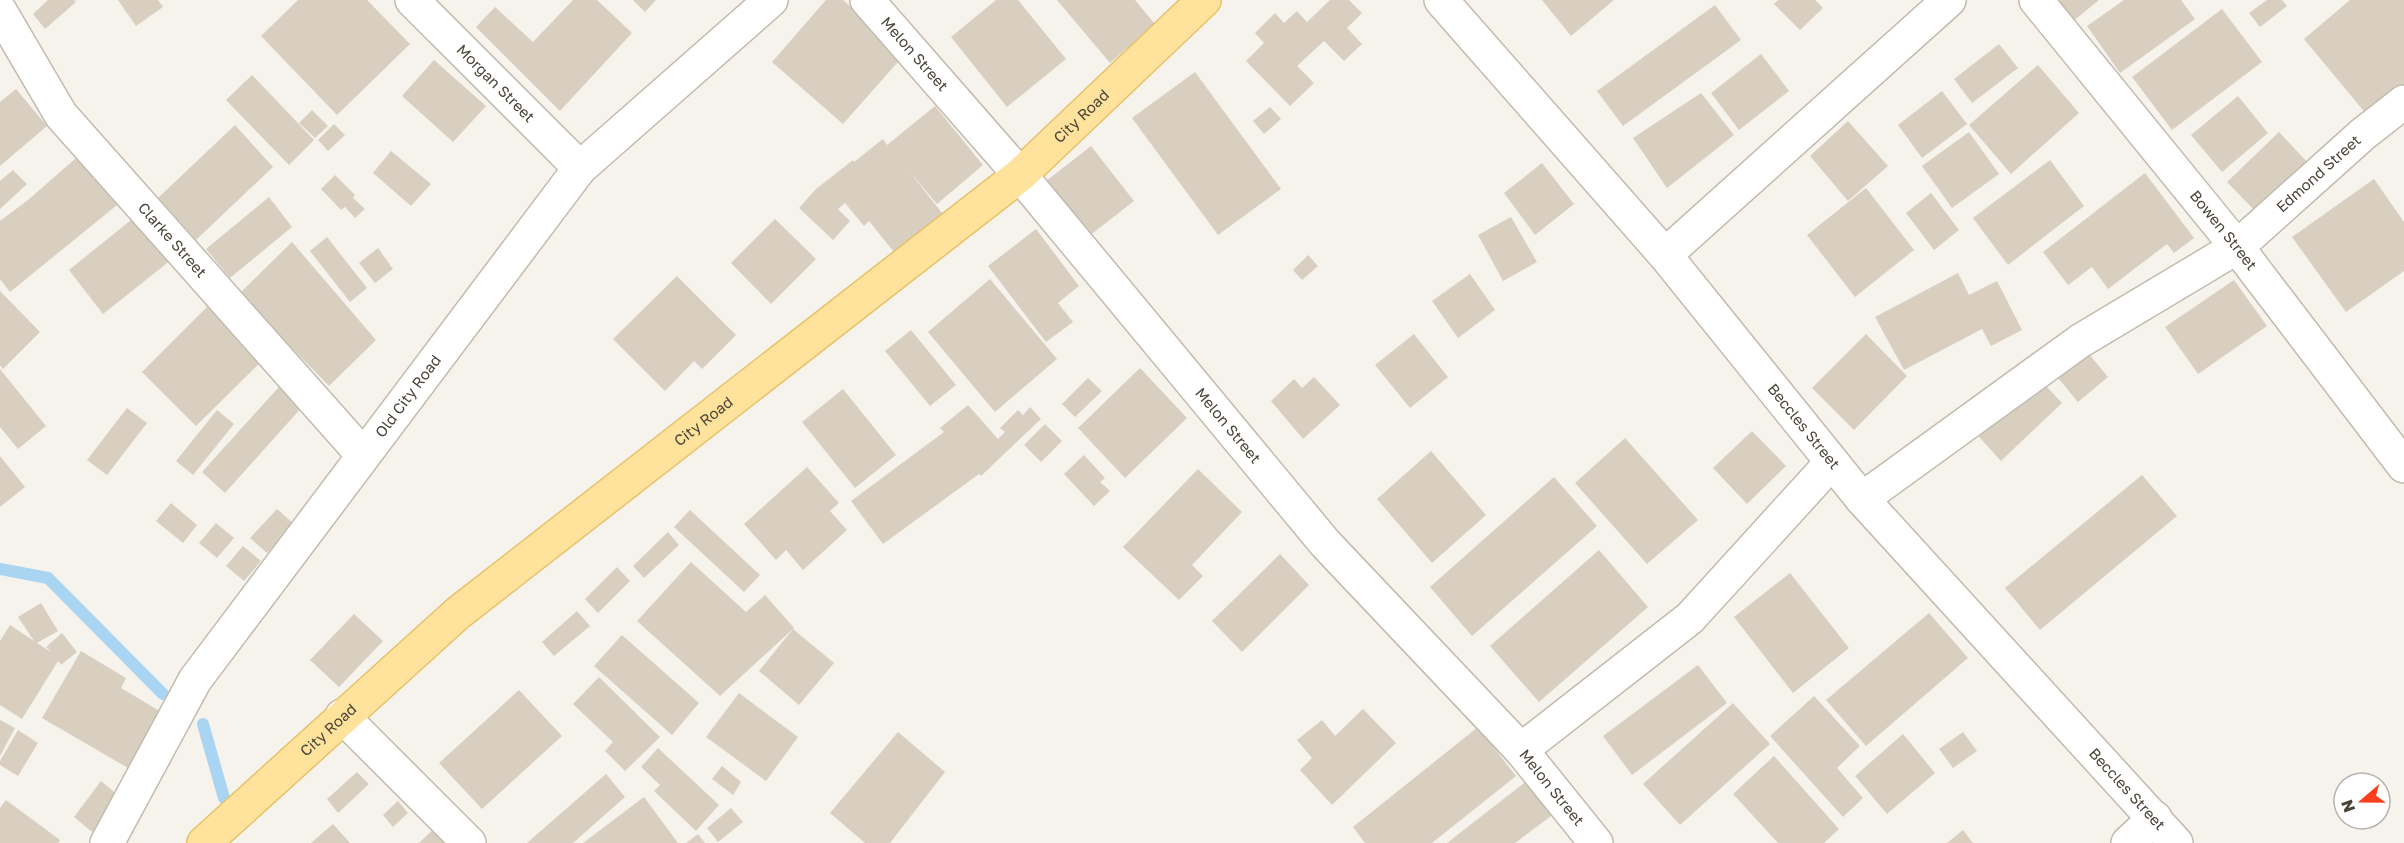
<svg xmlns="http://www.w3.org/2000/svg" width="2404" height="843" font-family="'Golos Text',sans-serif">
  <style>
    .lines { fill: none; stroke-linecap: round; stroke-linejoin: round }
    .stream { stroke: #a9d4f2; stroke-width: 12 }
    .building { fill: #d8cfc1 }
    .minor-casing { stroke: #c2bbae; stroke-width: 36 }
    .major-casing { stroke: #e6c16a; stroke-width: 36 }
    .minor { stroke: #fff; stroke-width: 33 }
    .major { stroke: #ffe39c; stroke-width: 33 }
    .labels { text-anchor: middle; stroke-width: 5; stroke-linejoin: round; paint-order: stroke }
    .street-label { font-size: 15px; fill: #4b4439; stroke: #fff }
  </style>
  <rect width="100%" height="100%" fill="#f6f3ec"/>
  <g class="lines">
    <path class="stream" d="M0 569 48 578 163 694
      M203 724 224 798"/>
  </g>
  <path class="building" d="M48 0H74L76 2 45 29 33 14Z
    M118 0H158L163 7 136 26Z
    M298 0H367L410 44 337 115 261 36Z
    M573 0H597L632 33 560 111 476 27 495 7 533 42Z
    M633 0H656L645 12Z
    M826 0H843L905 54 843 124 772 62Z
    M996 0H1018L1066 59 1007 107 951 37Z
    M1057 0H1135L1155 24 1110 63Z
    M1330 0H1349L1362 13 1347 28 1362 44 1344 61 1324 41 1297 66 1314 83 1290 106 1246 61 1264 43 1255 33 1275 13 1284 23 1297 11 1307 22Z
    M1542 0H1614L1571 36Z
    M1778 0H1815L1823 8 1800 30 1774 4Z
    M2055 0H2099L2072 22Z
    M2124 0H2181L2195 19 2120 73 2087 26Z
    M2267 0H2282L2287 6 2260 27 2249 13Z
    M2350 0H2404V94L2372 121 2304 39Z
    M1715 5 1741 40 1623 126 1597 91Z
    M2222 9 2262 62 2172 130 2132 77Z
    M1999 44 2018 68 1972 103 1954 79Z
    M1761 54 1789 91 1739 130 1711 93Z
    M434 60 486 106 453 142 402 96Z
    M2038 65 2079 113 2011 174 1969 125Z
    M1195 72 1281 189 1218 235 1132 118Z
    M252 75 314 140 289 165 226 100Z
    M16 89 47 126 0 166V102Z
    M1942 91 1967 124 1922 158 1898 125Z
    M1701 93 1734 135 1667 188 1633 138Z
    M2238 96 2268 133 2222 172 2191 135Z
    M935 106 983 165 937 204 908 170 946 218 898 257 869 221 864 226 845 203 838 209 850 221 833 240 799 208 816 189 853 160 854 162 883 139 887 145Z
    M1270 107 1281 119 1264 134 1253 121Z
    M312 110 328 126 315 138 299 123Z
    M1848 121 1888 166 1848 201 1810 156Z
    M334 124 345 135 328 151 318 140Z
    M235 125 273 167 196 240 158 198Z
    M1969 132 1999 174 1952 208 1922 166Z
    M2279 132 2309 164 2257 213 2227 182Z
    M1091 146 1134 201 1084 240 1041 185Z
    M391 151 431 184 411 206 373 173Z
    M83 152 122 201 10 292 0 279V221L28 200Z
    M2050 160 2084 206 2008 265 1973 218Z
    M1542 163 1574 204 1535 235 1504 193Z
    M13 170 27 184 0 209V181Z
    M2145 173 2194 238 2174 253 2167 244 2108 289 2092 267 2068 285 2043 252Z
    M335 175 355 195 353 198 365 209 355 218 345 207 341 210 321 189Z
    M2374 179 2404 222V271L2346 312 2292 237Z
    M1866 188 1914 250 1855 297 1807 235Z
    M1931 193 1959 230 1934 250 1906 213Z
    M269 197 292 227 230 278 206 249Z
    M136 216 171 260 103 314 69 270Z
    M1511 217 1537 262 1503 281 1478 235Z
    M775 219 816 259 771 304 731 263Z
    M1036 229 1079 286 1058 303 1073 322 1046 342 988 266Z
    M327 237 367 288 350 302 310 251Z
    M292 242 376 340 329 386 239 294Z
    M378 248 393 269 375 283 359 263Z
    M1308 255 1318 266 1302 280 1293 270Z
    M1958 273 1969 295 1997 281 2022 330 1991 346 1982 329 1904 370 1875 317Z
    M1470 274 1495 310 1458 338 1432 301Z
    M677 276 736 335 702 369 694 361 665 391 613 339Z
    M990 279 1057 359 995 412 928 332Z
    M2234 280 2267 326 2198 374 2165 327Z
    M0 291 40 332 3 369 0 365Z
    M215 299 269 354 196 426 142 372Z
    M911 330 956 385 930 406 885 351Z
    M1414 334 1448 377 1410 408 1375 365Z
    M1866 334 1907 376 1854 430 1812 388Z
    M2074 336 2108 377 2078 402 2044 361Z
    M2023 361 2062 403 2001 461 1962 418Z
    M1140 368 1187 418 1125 478 1078 428Z
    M0 369 46 426 18 449 0 427Z
    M288 377 311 397 225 493 202 472Z
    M1314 377 1340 405 1303 439 1271 401 1294 379 1302 388Z
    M1088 378 1102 391 1075 417 1062 404Z
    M843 389 896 455 855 488 802 422Z
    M968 405 998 439 1005 432 1000 428 1018 410 1023 415 1030 407 1041 419 981 476 979 474 883 544 851 501 944 432 940 428Z
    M127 408 147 423 107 475 87 460Z
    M217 410 234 424 193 475 176 461Z
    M1045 424 1062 441 1041 462 1024 445Z
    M1752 431 1786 466 1747 504 1713 468Z
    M1625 438 1698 520 1647 564 1575 483Z
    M1431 451 1486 515 1432 563 1377 499Z
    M1084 455 1105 478 1100 482 1110 491 1094 506 1064 474Z
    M0 456 25 487 0 507Z
    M807 467 839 503 830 511 847 530 803 570 786 550 776 560 744 524Z
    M1198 469 1242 512 1192 565 1203 576 1179 600 1123 547Z
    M2142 475 2177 516 2040 630 2005 588Z
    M1554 477 1597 526 1472 636 1430 587Z
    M171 503 197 525 183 543 156 521Z
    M277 509 294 524 267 553 250 538Z
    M690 510 760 575 744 592 674 527Z
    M216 523 234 538 217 558 199 543Z
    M668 532 679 545 644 578 633 566Z
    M243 546 261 561 244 581 226 566Z
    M1599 550 1648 607 1539 702 1490 646Z
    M1280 554 1309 585 1242 652 1212 621Z
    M691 562 746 612 765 595 794 628 720 696 637 621Z
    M617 567 630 581 598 613 585 599Z
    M1790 573 1849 648 1793 693 1734 617Z
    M41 603 58 631 37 643 51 652 46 647 62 633 77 652 61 665 58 661 22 719 0 705V641L10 625 34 641 18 617Z
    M577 611 590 626 554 656 542 642Z
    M1929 613 1968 658 1866 746 1826 700Z
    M354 614 383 641 339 687 310 660Z
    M793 629 834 663 799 705 759 671Z
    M622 635 699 703 672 735 594 666Z
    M81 651 126 678 121 688 173 719 140 775 42 718Z
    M1698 665 1727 703 1632 775 1603 736Z
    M599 677 660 737 625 771 605 751 613 742 573 704Z
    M519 690 562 736 482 809 439 763Z
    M739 693 798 737 766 781 706 737Z
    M1814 696 1860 746 1837 768 1863 798 1843 817 1770 736Z
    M1733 703 1770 744 1680 825 1643 784Z
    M1363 709 1396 743 1332 805 1300 770 1312 758 1297 740 1322 720 1335 736Z
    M0 720 15 728 0 756Z
    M1478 727 1516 776 1432 843H1365L1353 827Z
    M18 730 38 743 18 776 0 765V761Z
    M898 732 945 772 890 843H865L830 813Z
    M1963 732 1977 751 1953 768 1939 749Z
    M1903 734 1935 773 1887 814 1855 776Z
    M658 748 719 805 696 831 654 791 660 785 641 767Z
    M1774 756 1839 829 1824 843H1778L1733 794Z
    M722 766 741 782 733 795 712 779Z
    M357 772 369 784 338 813 327 799Z
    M606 774 625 797 573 843H527Z
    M1533 776 1559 810 1515 843H1447Z
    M101 781 120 797 92 832 74 817Z
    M644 797 678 843H583Z
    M6 800 60 840 58 843H0V808Z
    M398 801 408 813 393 827 383 815Z
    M731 808 743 822 718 842 707 828Z
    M333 824 350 843H311Z
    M439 824 457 843H419Z
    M1963 830 1973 843H1947Z
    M698 834 705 843H686Z"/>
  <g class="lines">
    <defs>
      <g id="minor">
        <path id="s1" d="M412 0 580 168"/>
        <path id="s2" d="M867 0 1020 175 1325 543 1521 750 1596 843"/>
        <path id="s3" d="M1441 0 1665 255 1862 499 2176 843"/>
        <path id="s4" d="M2036 0 2237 247 2404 466"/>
        <path id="s5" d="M0 11 61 115 363 455"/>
        <path d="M1665 255 1949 0"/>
        <path id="s6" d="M1862 499 2080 341 2237 247 2363 134 2404 102"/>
        <path d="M342 716 469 843"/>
        <path d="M1521 750 1690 618 1832 462"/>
        <path id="s7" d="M107 843 195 680 580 168 771 0"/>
        <path d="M2128 843 2155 818"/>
      </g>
      <g id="major">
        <path id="s8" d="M204 843 458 613 1020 175 1204 0"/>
      </g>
    </defs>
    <use href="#minor" class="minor-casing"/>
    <use href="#major" class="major-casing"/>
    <use href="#minor" class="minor"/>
    <use href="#major" class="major"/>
  </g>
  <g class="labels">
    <g class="street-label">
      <text dy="5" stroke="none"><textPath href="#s2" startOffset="72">Melon Street</textPath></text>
      <text dy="5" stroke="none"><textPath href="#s1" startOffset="118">Morgan Street</textPath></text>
      <text dy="5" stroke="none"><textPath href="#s8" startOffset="1140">City Road</textPath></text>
      <text dy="5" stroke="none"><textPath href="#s6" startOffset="562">Edmond Street</textPath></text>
      <text dy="5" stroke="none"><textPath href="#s4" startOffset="297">Bowen Street</textPath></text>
      <text dy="5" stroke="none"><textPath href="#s5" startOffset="288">Clarke Street</textPath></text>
      <text dy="5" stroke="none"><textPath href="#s7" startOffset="540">Old City Road</textPath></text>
      <text dy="5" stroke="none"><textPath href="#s8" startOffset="654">City Road</textPath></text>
      <text dy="5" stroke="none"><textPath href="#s2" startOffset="558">Melon Street</textPath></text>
      <text dy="5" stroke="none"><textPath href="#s3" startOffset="560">Beccles Street</textPath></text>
      <text dy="5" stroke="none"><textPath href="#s8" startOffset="168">City Road</textPath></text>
      <text dy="5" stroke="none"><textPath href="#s2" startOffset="1044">Melon Street</textPath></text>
      <text dy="5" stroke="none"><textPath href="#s3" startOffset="1046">Beccles Street</textPath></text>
    </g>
  </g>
  <g transform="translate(2362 801) rotate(250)"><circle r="28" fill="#ffffff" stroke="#b7b4b0" stroke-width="1.5"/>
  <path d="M0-4.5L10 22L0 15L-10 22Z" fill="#fc3f1d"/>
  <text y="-9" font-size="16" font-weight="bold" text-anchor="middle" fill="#4b4439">N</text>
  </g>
</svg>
